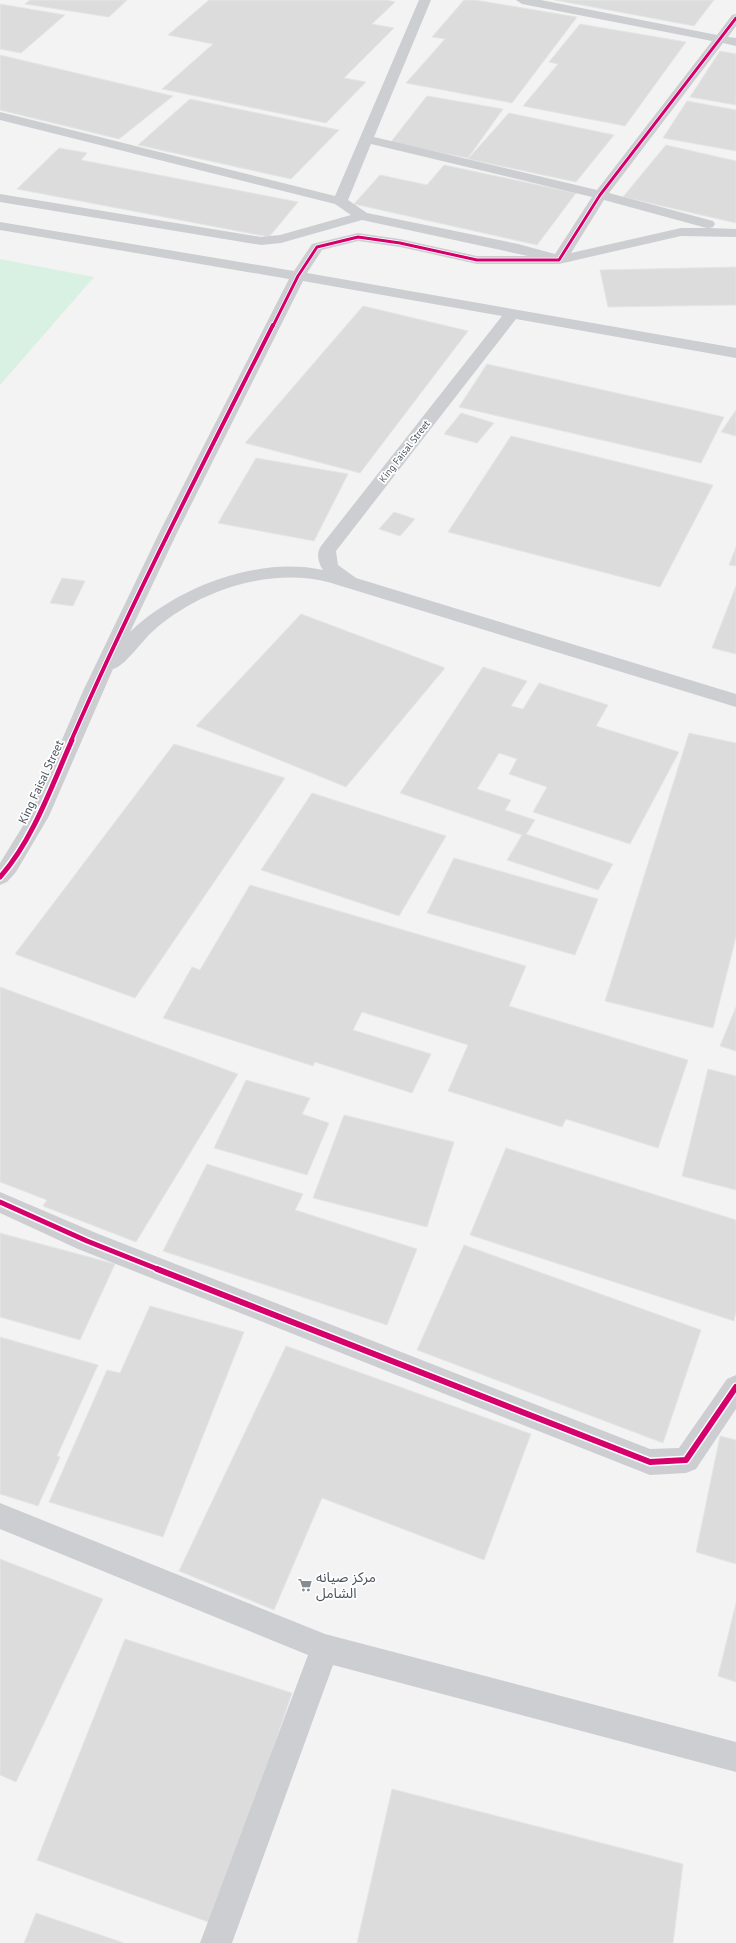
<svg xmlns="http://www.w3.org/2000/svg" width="736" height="1943" font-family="'PT Sans','Noto Sans Arabic',sans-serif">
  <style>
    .green { fill: #d9f1e2 }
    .building { fill: #dcdcdd; stroke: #e4e5e6 }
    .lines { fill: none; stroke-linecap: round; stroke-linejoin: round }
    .street { fill: #ccced1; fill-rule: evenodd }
    .cycleway-far3-casing { stroke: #fff; stroke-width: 4.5 }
    .cycleway-far2-casing { stroke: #fff; stroke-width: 6 }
    .cycleway-far1-casing { stroke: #fff; stroke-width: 8 }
    .cycleway-casing { stroke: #fff; stroke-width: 9 }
    .cycleway-far3 { stroke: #d6006c; stroke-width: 3 }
    .cycleway-far2 { stroke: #d6006c; stroke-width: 4 }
    .cycleway-far1 { stroke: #d6006c; stroke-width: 5 }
    .cycleway { stroke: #d6006c; stroke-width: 6 }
    .labels { text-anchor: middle; stroke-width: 3.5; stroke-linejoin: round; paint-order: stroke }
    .far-street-label { font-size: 10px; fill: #4a545f; stroke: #fff }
    .street-label { font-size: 12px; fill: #4a545f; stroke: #fff }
    .near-poi-label { font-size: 14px; fill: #4a545f; stroke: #fff; text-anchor: start }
  </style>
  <rect width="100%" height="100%" fill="#f3f3f3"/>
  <path class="green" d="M0 259 94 277 0 385Z"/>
  <path class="building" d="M30 0H127L109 17 25 4Z
    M209 0H387L395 2 372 24 394 28 344 78 366 82 326 123 162 89 213 44 168 35Z
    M464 0H475L577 17 512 103 406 83 445 39 432 37Z
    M555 0H714L694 26Z
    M0 4 65 15 21 53 0 49Z
    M580 24 686 42 625 126 523 106 558 64 549 62Z
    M720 51 736 54V105L690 97Z
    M0 55 173 96 119 139 0 110Z
    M427 96 503 109 468 158 390 143Z
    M190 99 339 130 291 179 138 145Z
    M687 101 736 110V151L663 138Z
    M509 113 614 135 576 182 468 159Z
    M666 145 736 161V223L623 197Z
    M59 148 87 153 81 160 298 202 269 237 17 189Z
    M444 165 576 193 537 245 354 204 380 175 427 185Z
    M736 267V305L608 307 600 270Z
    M363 306 468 331 360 473 245 443Z
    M487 364 724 417 701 463 459 407Z
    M736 410V436L721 432Z
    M461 413 494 423 477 443 444 434Z
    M511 436 713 485 660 587 448 532Z
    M256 458 348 474 314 541 218 523Z
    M394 512 415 519 400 536 379 529Z
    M736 547V566L729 565Z
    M62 578 85 581 73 606 50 603Z
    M736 586V654L712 648Z
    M301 614 445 668 346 787 196 726Z
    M483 667 527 681 511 706 523 709 539 683 608 705 596 726 679 752 630 844 533 812 547 787 509 774 517 759 499 753 477 789 511 800 505 810 535 820 526 834 613 864 598 890 507 860 522 835 400 793Z
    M689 733 736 743V937L713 1028 605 1001Z
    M174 744 285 778 135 998 15 954Z
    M312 793 446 836 399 916 261 870Z
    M454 858 598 899 575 955 427 913Z
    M250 885 526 966 509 1006 688 1060 658 1148 566 1119 562 1127 448 1091 468 1045 362 1012 353 1030 431 1054 412 1093 315 1062 313 1066 163 1018 192 967 200 970Z
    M0 987 238 1074 136 1242 43 1206 47 1200 0 1182Z
    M736 1007V1051L720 1046Z
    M708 1069 736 1076V1190L682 1176Z
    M246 1080 310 1098 302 1114 329 1123 307 1175 214 1148Z
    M344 1115 454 1142 427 1227 313 1198Z
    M506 1148 736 1220V1312L734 1321 470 1235Z
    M207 1164 303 1194 295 1210 417 1249 387 1325 163 1251Z
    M0 1233 115 1264 80 1340 0 1317Z
    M464 1245 701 1330 663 1443 417 1350Z
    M150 1306 244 1332 163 1537 49 1502 107 1370 120 1373Z
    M0 1337 98 1365 57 1456 60 1457 38 1506 0 1494Z
    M286 1346 531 1434 484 1560 322 1498 274 1610 179 1571Z
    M720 1436 736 1440V1564L696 1552Z
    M0 1559 103 1599 16 1782 0 1775Z
    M736 1603V1682L718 1676Z
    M125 1639 292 1693 214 1924 37 1860Z
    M392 1789 683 1864 673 1943H357Z
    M36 1913 124 1943H24Z"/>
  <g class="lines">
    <path class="street" d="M419 0H431L374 137 597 190 712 41 522 4 516 0H541L717 35 732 15 736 14V26L728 37 736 38V46L723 43 609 193 713 221 715 224 713 227 709 228 736 229V237L681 236 559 264H477L400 247 358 241 322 250 307 273 736 348V358L516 319 336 551 338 565 356 578 736 694V707L328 582C268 567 197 591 152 632 142 641 125 666 113 669L49 816 16 872 7 882 0 885V863L29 816 83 691 159 533 289 279 0 230V222L294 271 312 244 358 233 400 239 477 256H528L362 220 281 243 261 245 0 202V194L261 237 280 235 351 215 335 204 0 120V112L335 196ZM371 144 592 197 555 254 518 244 367 213 348 200ZM604 200 703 227 707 228H681L571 253ZM303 281 502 316 321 546C316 553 318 563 323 570 258 556 177 587 130 632L177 533Z
      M0 1192 96 1233 650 1449 679 1448 727 1379 736 1375V1409L696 1469 686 1473 650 1475 78 1249 0 1213Z
      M0 1503 325 1634 736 1742V1772L333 1665 232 1943H200L308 1655 0 1529Z"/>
    <defs>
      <path id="cycleway-far3" d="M273 326 298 276 317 247 358 237 400 243 477 260H559L600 195 736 18"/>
      <path id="cycleway-far2" d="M71 741C133 599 204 462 273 325"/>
      <path id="cycleway-far1" d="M0 877C33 840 52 785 72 740
        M0 1202 87 1241 160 1270"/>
      <path id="cycleway" d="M157 1269 650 1462 686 1460 736 1387"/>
    </defs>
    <use href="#cycleway-far3" class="cycleway-far3-casing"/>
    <use href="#cycleway-far2" class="cycleway-far2-casing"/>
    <use href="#cycleway-far1" class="cycleway-far1-casing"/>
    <use href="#cycleway" class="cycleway-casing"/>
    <use href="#cycleway-far3" class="cycleway-far3"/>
    <use href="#cycleway-far2" class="cycleway-far2"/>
    <use href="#cycleway-far1" class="cycleway-far1"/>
    <use href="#cycleway" class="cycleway"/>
  </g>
  <defs>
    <symbol id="supermarket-bare" viewBox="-9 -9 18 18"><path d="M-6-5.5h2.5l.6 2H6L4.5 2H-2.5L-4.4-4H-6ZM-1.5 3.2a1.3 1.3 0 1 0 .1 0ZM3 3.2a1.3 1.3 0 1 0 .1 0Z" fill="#858c93" stroke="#fff" stroke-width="2.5" paint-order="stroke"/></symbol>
  </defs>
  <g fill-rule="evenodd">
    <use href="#supermarket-bare" x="295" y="1575" width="20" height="20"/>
  </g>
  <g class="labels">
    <g class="far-street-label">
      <text transform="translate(404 451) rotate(-52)" y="4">King Faisal Street</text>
    </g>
    <g class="street-label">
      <text transform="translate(41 782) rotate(-65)" y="4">King Faisal Street</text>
    </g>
    <g class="near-poi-label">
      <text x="316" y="1582">مركز صيانه<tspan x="316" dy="16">الشامل</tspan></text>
    </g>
  </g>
</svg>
